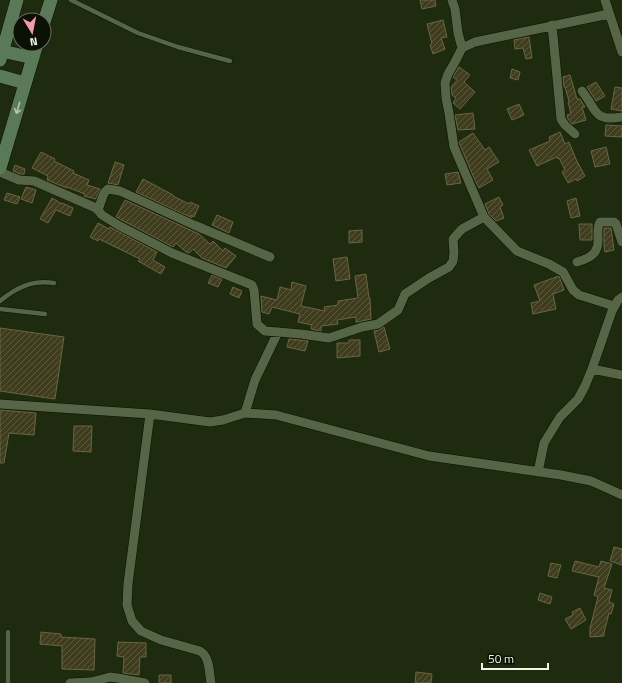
<svg xmlns="http://www.w3.org/2000/svg" width="622" height="683" font-family="'Titillium Web',sans-serif">
  <style>
    .building { fill: url(#building-hatch); stroke: #696645 }
    .lines { fill: none; stroke-linecap: round; stroke-linejoin: round }
    .lane-casing { stroke: #081300; stroke-width: 5.5 }
    .street-casing { stroke: #081300; stroke-width: 10 }
    .secondary-casing { stroke: #081300; stroke-width: 14 }
    .lane { stroke: #576547; stroke-width: 4.5 }
    .street { stroke: #576547; stroke-width: 9 }
    .secondary { stroke: #5a7956; stroke-width: 13 }
    .oneway { stroke: #b3c5ac }
  </style>
  <defs>
    <pattern id="building-hatch" width="6" height="6" patternUnits="userSpaceOnUse"><rect width="6" height="6" fill="#3f3d1d"/><path d="M-1 1l2-2M0 6l6-6M5 7l2-2" fill="none" stroke="#5b5a3e"/></pattern>
  </defs>
  <rect width="100%" height="100%" fill="#1e2b0f"/>
  <path class="building" d="M420 0H435L436 6 422 9Z
    M443 20 447 37 441 38 445 49 433 54 430 45 432 44 427 24Z
    M529 37 532 58 526 59 523 48 515 49 514 40Z
    M459 67 470 75 464 82 475 92 460 109 453 103 456 98 452 95 451 87 457 80 453 77Z
    M512 69 520 72 518 80 510 78Z
    M570 75 577 99H580L585 107H582L586 120 572 124 568 119 567 115 571 114 568 102 569 101 565 87H564L563 77Z
    M596 82 605 96 596 101 587 87Z
    M615 87 622 88V111L611 109Z
    M519 104 524 115 512 120 507 109Z
    M473 113 475 129 458 130 455 115Z
    M606 125 622 126V137L605 136Z
    M560 132 565 144 569 142 578 164V163L585 176 577 181 576 179 568 183 562 172 565 170 559 158 558 159 557 157 537 166 529 150 550 141 549 137Z
    M473 133 485 150 489 147 499 162 487 169 493 180 479 188 474 178 460 145 459 142Z
    M606 147 610 164 595 167 591 151Z
    M41 152 55 159 54 161 74 171 73 173 89 180 87 185 100 189 96 199 84 196 85 194 67 187V188L47 180 48 176 32 168Z
    M115 162 124 165 118 185 108 183Z
    M15 165 25 169 24 174H20L13 171Z
    M458 172 461 183 447 185 445 174Z
    M143 179 173 195V196L189 204 190 202 199 206 194 217 190 215 192 218 136 192Z
    M26 187 36 190 32 203 21 199Z
    M7 193 20 197 17 204 4 200Z
    M499 197 503 205 500 207 504 218 496 221 489 214 485 204Z
    M52 198 62 204V203L73 208 70 216 56 210 48 223 40 219Z
    M576 198 580 216 571 218 567 201Z
    M125 200 199 234 210 244 213 241 223 251 225 248 236 256 226 268 202 258 193 249 189 253 186 252 176 243 173 247 116 217Z
    M217 215 233 222 229 233 212 225Z
    M98 223 109 229 110 227 157 252 153 260 165 267 161 274 138 261 140 259 99 239 98 241 90 237Z
    M579 224H592V240H580Z
    M604 228H611L614 250 605 252 604 246Z
    M362 230V242L349 243V231Z
    M347 257 350 279 336 281 333 259Z
    M366 274 369 298H370L371 319 357 322H356V317L337 320 338 324 321 326V331L311 329 312 325 298 322 300 314 272 307 269 314 262 312 261 296 277 300 280 287 291 290 292 282 306 286 301 306 325 311 324 307 338 305V301L358 298 355 276Z
    M212 275 222 279 218 287 208 283Z
    M559 276 564 290 553 294 556 309 533 314 531 303 540 301 534 285Z
    M233 287 242 291 239 298 230 294Z
    M384 327 390 349 379 352 374 331 379 330Z
    M0 328 64 337 55 399 0 391Z
    M289 339 308 341 305 351 287 347Z
    M349 340H360V356L337 358V343H349Z
    M0 410 36 413 34 435 9 433 4 463H0Z
    M74 426H92L91 452 73 451Z
    M614 547 622 549V565L610 561Z
    M575 561 599 567 601 561 612 564 604 588 612 590 609 602 614 604 611 614 609 613 604 633V636L590 637V628L598 597 594 595 599 577 572 571Z
    M551 563 561 565 557 578 548 576Z
    M540 593 552 597 550 604 538 600Z
    M580 608 586 620 571 629 565 619 573 615 572 612Z
    M41 632 61 634V637L95 639 94 670 62 669V646L40 644Z
    M118 642 146 643V657H140L139 675 123 673 124 657 117 656Z
    M416 672 432 674 431 683H415Z
    M159 675H171V683H159Z"/>
  <g class="lines">
    <defs>
      <path id="lane" d="M71 0 138 33 178 47 230 61
        M0 301C17 287 32 280 54 283
        M0 309 45 314
        M8 683V632"/>
      <path id="street" d="M452 0 455 9 458 33 462 48
        M605 0 622 52
        M609 14 475 42 462 48 455 62 448 74 445 83 446 98 449 113 454 147 484 217 517 251 549 264 563 272 573 290 579 295 614 306
        M552 25 561 119 565 125 575 134
        M582 91C597 110 593 122 622 117
        M0 172 19 180 34 181 96 208 102 215 118 225 172 253 252 285 254 290 257 324 265 331 301 334 329 338 362 327 378 324 398 310 405 294 429 278 449 267 453 261 454 253 453 239 462 229 484 217
        M98 210 104 193 108 189 120 191 194 225 270 257
        M577 262C591 258 599 253 598 238 598 232 597 227 600 222H614L616 224 622 242
        M592 369 622 375
        M0 404 150 414 210 422 223 420 245 413 276 415 429 456 561 475 591 481 622 495
        M245 413 255 380 278 332
        M150 414 128 584 127 605 132 621 141 631 161 640 200 651C210 657 209 672 211 683
        M538 472 544 443 560 417 578 399 585 386 592 369 612 311 618 300 622 297
        M70 683 91 682 110 677 118 678 145 683"/>
      <path id="secondary" d="M44 22 51 0
        M2 51 33 58
        M0 60 17 0
        M0 76 25 83
        M0 168 37 44"/>
    </defs>
    <use href="#lane" class="lane-casing"/>
    <use href="#street" class="street-casing"/>
    <use href="#secondary" class="secondary-casing"/>
    <use href="#lane" class="lane"/>
    <use href="#street" class="street"/>
    <use href="#secondary" class="secondary"/>
  </g>
  <defs><path id="oneway-shaft" d="M-6 0H5M1.5-3L5.5 0L1.5 3" fill="none" stroke-width="1.6" stroke-linecap="round" stroke-linejoin="round"/></defs>
  <use class="oneway" href="#oneway-shaft" transform="translate(18 108) rotate(107)"/>
  <g transform="translate(32 32) rotate(170)"><circle r="19" fill="#0c1106" stroke="#676d60"/>
  <path d="M0-3L7 15L0 10L-7 15Z" fill="#f39aab"/>
  <text y="-6" font-size="11" font-weight="bold" text-anchor="middle" fill="#eff8e6">N</text>
  </g>
  <path d="M482 663v6h66v-6" fill="none" stroke="#eff8e6" stroke-width="2"/>
  <text x="488" y="663" font-size="12" fill="#eff8e6" stroke="#0c1106" stroke-width="3" paint-order="stroke">50 m</text>
</svg>
